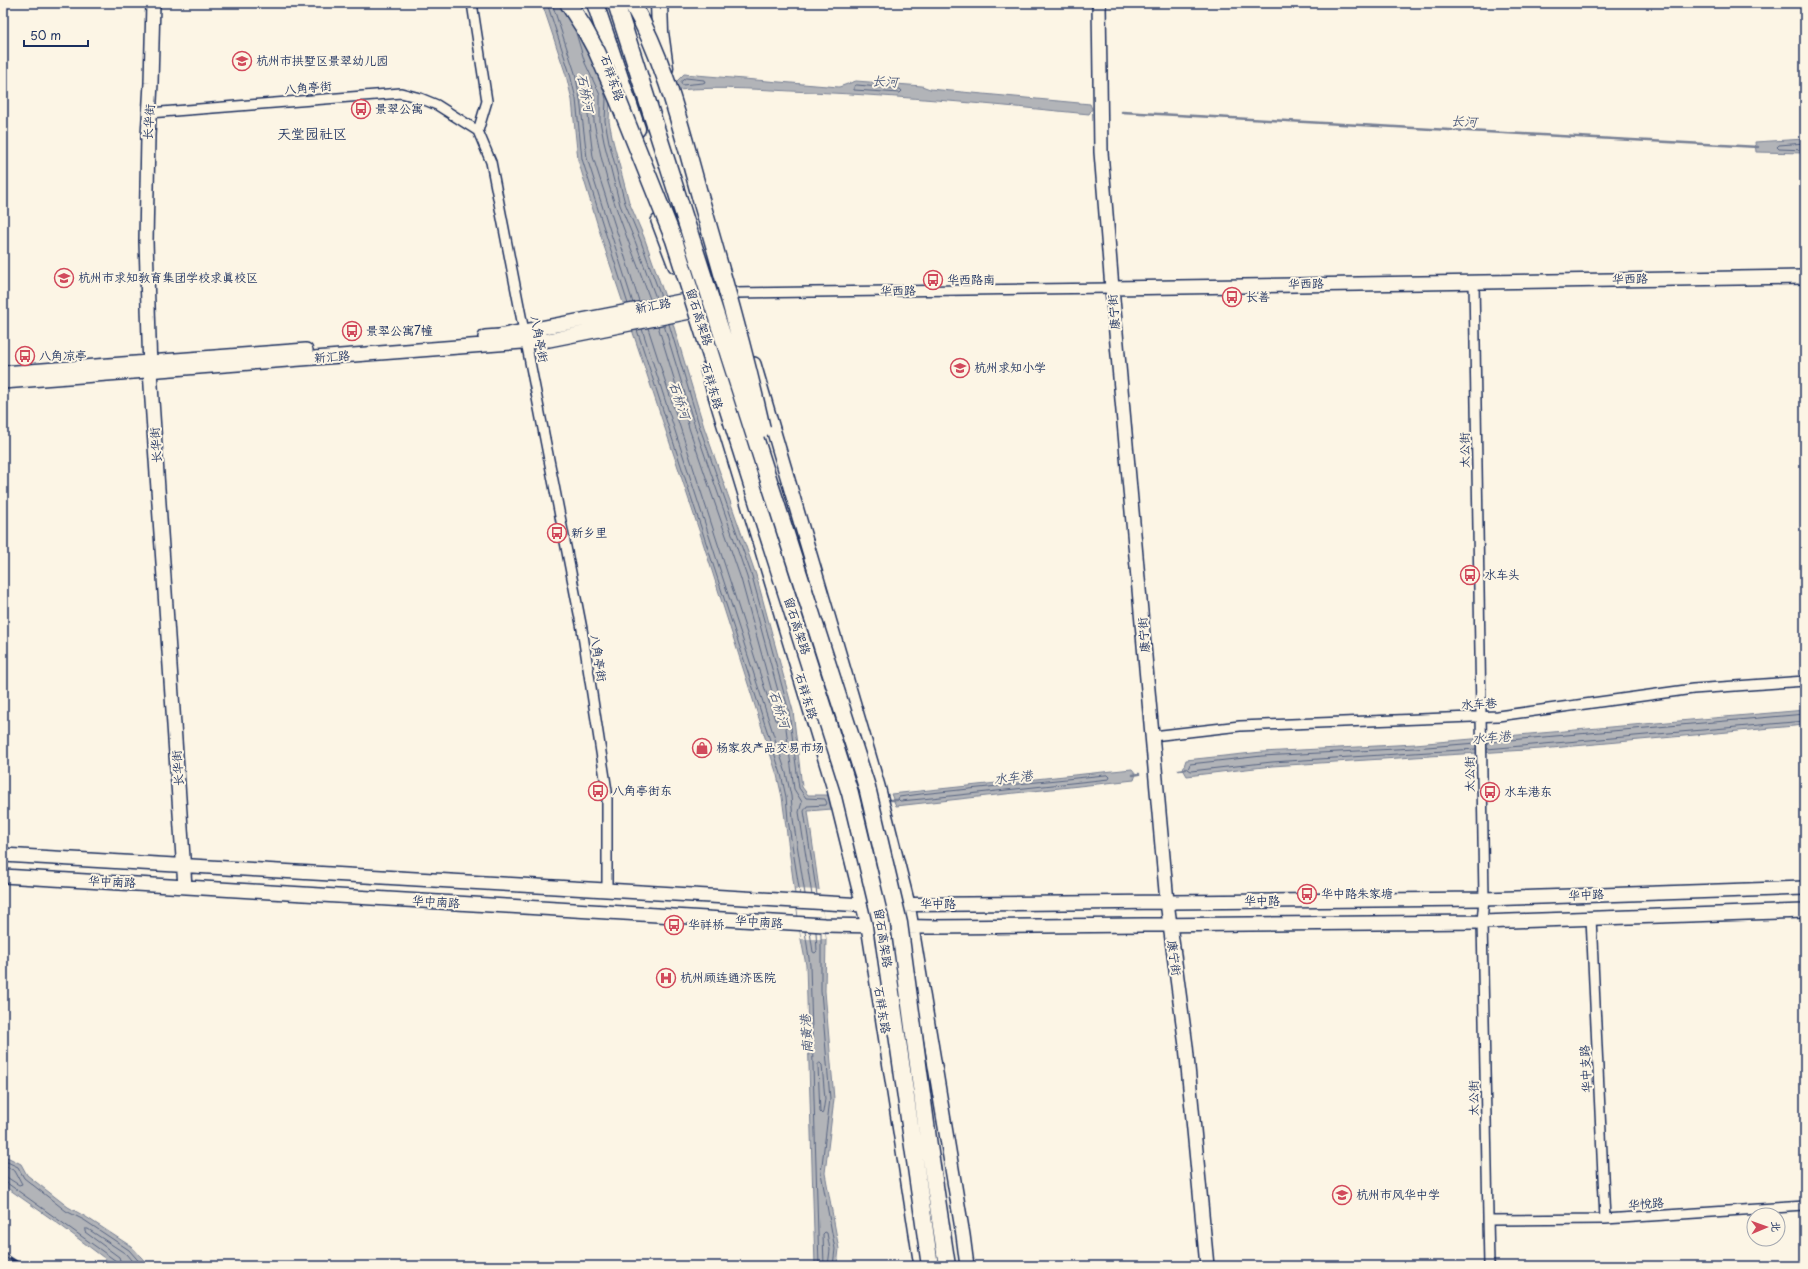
<svg xmlns="http://www.w3.org/2000/svg" width="1808" height="1269" font-family="'Playpen Sans','LXGW WenKai TC',sans-serif">
  <style>
    .water { fill: #b2b4b8; stroke: #767f94 }
    .pier { fill: #fcf5e5 }
    .lines { fill: none; stroke-linecap: round; stroke-linejoin: round }
    .shore { stroke: #576482; stroke-width: 1 }
    .stream { stroke: #767f94; stroke-width: 2.5 }
    .street-casing { stroke: #1b2f5e; stroke-width: 12 }
    .secondary-casing { stroke: #1b2f5e; stroke-width: 16 }
    .highway-casing { stroke: #1b2f5e; stroke-width: 19 }
    .street { stroke: #fcf5e5; stroke-width: 9 }
    .secondary { stroke: #fcf5e5; stroke-width: 13 }
    .highway { stroke: #fcf5e5; stroke-width: 16 }
    .rail-casing { stroke: #1b2f5e; stroke-width: 4 }
    .rail { stroke: #fcf5e5; stroke-width: 2.5; stroke-dasharray: 8; stroke-linecap: butt }
    .highway-bridge-casing { stroke: #1b2f5e; stroke-width: 19; stroke-linecap: butt }
    .highway-bridge { stroke: #fcf5e5; stroke-width: 16 }
    .labels { text-anchor: middle; stroke-width: 4; stroke-linejoin: round; paint-order: stroke }
    .poi-label { font-size: 12px; fill: #1b2f5e; stroke: #fcf5e5; text-anchor: start }
    .street-label { font-size: 12px; fill: #1b2f5e; stroke: #fcf5e5 }
    .water-label { font-size: 13px; font-style: italic; fill: #485779; stroke: #fcf5e5 }
    .quarter-label { font-size: 14px; fill: #1b2f5e; stroke: #fcf5e5 }
  </style>
  <rect width="100%" height="100%" fill="#fcf5e5"/>
  <filter id="ink" filterUnits="userSpaceOnUse"><feTurbulence type="fractalNoise" baseFrequency=".025" numOctaves="2"/><feDisplacementMap in="SourceGraphic" scale="8" xChannelSelector="R" yChannelSelector="G"/><feConvolveMatrix kernelMatrix="1 2 1 2 8 2 1 2 1" color-interpolation-filters="sRGB"/></filter>
  <g filter="url(#ink)">
    <path class="water" d="M542 3H575L610 99 609 121 613 141 629 202 644 237 664 294 704 427 756 575 793 711 802 787 808 795H829L832 809 808 811 826 939 825 991 834 1099 825 1173 839 1249 837 1266H815L806 965 801 939 782 797 777 775 699 530 604 246 578 160 572 100 566 75Z
      M684 74 839 87 856 81 922 86 930 89 1090 104 1092 109 1089 114C996 105 904 96 811 92 766 90 722 86 678 90L676 82Z
      M1805 139V153L1756 152 1755 142Z
      M1805 710V725L1541 749 1272 766 1187 776 1183 769 1186 760 1262 752 1415 744Z
      M1132 769 1136 774 1134 780 923 803 896 806 891 794Z
      M3 1155 21 1164 27 1175 68 1207 86 1217 132 1247 149 1266H115L56 1222 3 1185Z"/>
    <path class="pier" d="M795 889 820 890 826 939H801Z"/>
    <g class="lines">
      <path class="shore" d="M547 3 570 74 576 99 582 159 628 304
        M552 3 575 73 580 99 587 158 633 303
        M576 33 585 63 600 95V121L604 142 620 205 635 241 656 298
        M686 78 704 80 705 82 703 83 682 85 681 82Z
        M857 85 900 89 902 91 900 93 854 90V87Z
        M603 88 606 99 605 121 609 142 625 203 640 239 661 297
        M1805 143 1779 145 1777 147 1779 149 1805 150
        M639 301 593 157 586 98 583 82 585 80C599 88 593 109 594 122 595 127 596 132 597 137 607 193 631 246 650 299
        M669 324 700 428 752 576 789 712 799 788 806 798 825 799 827 803 826 805 807 806 804 811 817 895
        M664 325 696 430 747 577 784 713 794 789 802 802 799 812 812 895
        M648 328 775 720 777 721 778 714 741 579 690 431 658 326
        M642 329 786 773 791 796 793 819 805 894
        M637 330 781 774 786 797 788 820 800 894
        M1487 742 1805 714
        M1476 743 1415 748 1262 756 1190 764 1188 769 1191 771 1272 762 1476 749
        M1487 749 1805 721
        M1108 775 1110 777 1109 779 922 799 900 801 898 799 899 797 921 794Z
        M805 931 810 965 819 1266
        M810 932 813 952 815 953 817 951 816 932
        M821 932V991L830 1099 821 1173 835 1249 833 1266
        M820 1063 822 1065 825 1099 823 1112 822 1114 820 1112 818 1065Z
        M3 1160 18 1167 24 1178 66 1211 84 1220 129 1250 143 1266
        M3 1165 15 1171 22 1184 19 1185 8 1178 3 1177
        M3 1182 7 1183 116 1261 117 1266
        M122 1266 119 1257 85 1232V1229H88L126 1254 136 1266
        M824 1266 823 1234 825 1232 827 1233 830 1250 828 1266"/>
      <path class="stream" d="M1122 112 1758 147
        M1179 770 1186 769
        M1133 775 1139 774
        M890 800H897"/>
      <defs>
        <path id="street" d="M472 3 487 101 478 131
          M149 113 401 93 420 98 437 105 478 131 491 162 582 629 607 791V890
          M1474 281 1484 899 1482 922 1489 1266
          M734 293 1112 288
          M1153 736 1240 726 1498 716 1693 689 1805 681
          M1591 918 1605 1219
          M1489 1220 1605 1219 1805 1206"/>
        <path id="secondary" d="M153 3 151 83 148 136 146 241 150 371 185 887
          M1099 3 1101 152 1112 288 1167 902 1186 1046 1207 1266
          M658 221 675 266
          M1112 288 1805 277
          M485 337 499 336 702 297
          M754 364 878 786 908 904 963 1235 967 1266
          M707 369 834 789 868 926 921 1266
          M3 373 306 350
          M3 382 549 340 690 312 734 293
          M3 855 863 905 1484 899 1805 888
          M3 876 824 925 932 927 1482 922 1805 911"/>
        <path id="highway" d="M595 3 637 129
          M659 3 660 32 665 68"/>
      </defs>
      <use href="#street" class="street-casing"/>
      <use href="#secondary" class="secondary-casing"/>
      <use href="#highway" class="highway-casing"/>
      <use href="#street" class="street"/>
      <use href="#secondary" class="secondary"/>
      <use href="#highway" class="highway"/>
      <defs>
        <path id="rail" d="M3 1254 22 1266
          M3 1261 10 1266"/>
      </defs>
      <use href="#rail" class="rail-casing"/>
      <use href="#rail" class="rail"/>
      <defs>
        <path id="highway-bridge" d="M568 3 584 28 597 52 618 100 674 240 850 793 881 922 930 1266
          M616 3 867 787 899 923 929 1146 947 1266
          M632 3C667 64 682 133 701 200 723 276 745 352 762 429"/>
      </defs>
      <use href="#highway-bridge" class="highway-bridge-casing"/>
      <use href="#highway-bridge" class="highway-bridge"/>
    </g>
  </g>
  <defs>
    <symbol id="school-ring" viewBox="-11 -11 22 22"><circle r="9.5" fill="#fcf5e5" stroke="#d1495b" stroke-width="1.5"/><path d="M0-5L7-2L0 1L-7-2ZM-4 1L0 2.5L4 1V4Q0 6-4 4Z" fill="#d1495b"/></symbol>
    <symbol id="bus-ring" viewBox="-11 -11 22 22"><circle r="9.5" fill="#fcf5e5" stroke="#d1495b" stroke-width="1.5"/><path d="M-5-6H5V4H4V6H2V4H-2V6H-4V4H-5ZM-3.5-4V0h7V-4ZM-3.5 1.2v1.5H-2V1.2ZM2 1.2v1.5H3.5V1.2Z" fill="#d1495b"/></symbol>
    <symbol id="shop-ring" viewBox="-11 -11 22 22"><circle r="9.5" fill="#fcf5e5" stroke="#d1495b" stroke-width="1.5"/><path d="M-5-2.5h2.3a2.7 3.5 0 0 1 5.4 0H5L5.5 6h-11ZM-1.5-2.5h3a1.5 2.3 0 0 0-3 0Z" fill="#d1495b"/></symbol>
    <symbol id="hospital-ring" viewBox="-11 -11 22 22"><circle r="9.5" fill="#fcf5e5" stroke="#d1495b" stroke-width="1.5"/><path d="M-5-5h3v3.5h4V-5h3V5h-3V1.5h-4V5h-3Z" fill="#d1495b"/></symbol>
  </defs>
  <g fill-rule="evenodd">
    <use href="#school-ring" x="231" y="50" width="22" height="22"/>
    <use href="#bus-ring" x="350" y="98" width="22" height="22"/>
    <use href="#school-ring" x="53" y="267" width="22" height="22"/>
    <use href="#bus-ring" x="922" y="269" width="22" height="22"/>
    <use href="#bus-ring" x="1221" y="286" width="22" height="22"/>
    <use href="#bus-ring" x="341" y="320" width="22" height="22"/>
    <use href="#bus-ring" x="14" y="345" width="22" height="22"/>
    <use href="#school-ring" x="949" y="357" width="22" height="22"/>
    <use href="#bus-ring" x="546" y="522" width="22" height="22"/>
    <use href="#bus-ring" x="1459" y="564" width="22" height="22"/>
    <use href="#shop-ring" x="691" y="737" width="22" height="22"/>
    <use href="#bus-ring" x="587" y="780" width="22" height="22"/>
    <use href="#bus-ring" x="1479" y="781" width="22" height="22"/>
    <use href="#bus-ring" x="1296" y="883" width="22" height="22"/>
    <use href="#bus-ring" x="663" y="914" width="22" height="22"/>
    <use href="#hospital-ring" x="655" y="967" width="22" height="22"/>
    <use href="#school-ring" x="1331" y="1184" width="22" height="22"/>
  </g>
  <g class="labels">
    <g class="poi-label">
      <text x="256" y="65">杭州市拱墅区景翠幼儿园</text>
      <text x="375" y="113">景翠公寓</text>
      <text x="78" y="282">杭州市求知教育集团学校求真校区</text>
      <text x="947" y="284">华西路南</text>
      <text x="1246" y="301">长善</text>
      <text x="366" y="335">景翆公寓7幢</text>
      <text x="39" y="360">八角凉亭</text>
      <text x="974" y="372">杭州求知小学</text>
      <text x="571" y="537">新乡里</text>
      <text x="1484" y="579">水车头</text>
      <text x="716" y="752">杨家农产品交易市场</text>
      <text x="612" y="795">八角亭街东</text>
      <text x="1504" y="796">水车港东</text>
      <text x="1321" y="898">华中路朱家塘</text>
      <text x="688" y="929">华祥桥</text>
      <text x="680" y="982">杭州顾连通济医院</text>
      <text x="1356" y="1199">杭州市风华中学</text>
    </g>
    <g class="street-label">
      <text transform="translate(612 78) rotate(71)" y="4">石祥东路</text>
      <text transform="translate(308 88) rotate(-5)" y="4">八角亭街</text>
      <text transform="translate(149 122) rotate(-86)" y="4">长华街</text>
      <text transform="translate(1630 279) rotate(-1)" y="4">华西路</text>
      <text transform="translate(1306 284) rotate(-1)" y="4">华西路</text>
      <text transform="translate(898 291) rotate(-1)" y="4">华西路</text>
      <text transform="translate(653 306) rotate(-11)" y="4">新汇路</text>
      <text transform="translate(1114 312) rotate(-95)" y="4">康宁街</text>
      <text transform="translate(699 317) rotate(72)" y="4">留石高架路</text>
      <text transform="translate(539 339) rotate(79)" y="4">八角亭街</text>
      <text transform="translate(332 357) rotate(-4)" y="4">新汇路</text>
      <text transform="translate(712 386) rotate(74)" y="4">石祥东路</text>
      <text transform="translate(156 445) rotate(-94)" y="4">长华街</text>
      <text transform="translate(1465 450) rotate(-91)" y="4">太公街</text>
      <text transform="translate(797 626) rotate(72)" y="4">留石高架路</text>
      <text transform="translate(1144 635) rotate(-95)" y="4">康宁街</text>
      <text transform="translate(598 658) rotate(81)" y="4">八角亭街</text>
      <text transform="translate(806 696) rotate(73)" y="4">石祥东路</text>
      <text transform="translate(1479 704) rotate(-3)" y="4">水车巷</text>
      <text transform="translate(178 768) rotate(-94)" y="4">长华街</text>
      <text transform="translate(1470 774) rotate(-91)" y="4">太公街</text>
      <text transform="translate(112 882) rotate(3)" y="4">华中南路</text>
      <text transform="translate(1586 895) rotate(-2)" y="4">华中路</text>
      <text x="1262" y="905">华中路</text>
      <text transform="translate(436 902) rotate(4)" y="4">华中南路</text>
      <text x="938" y="908">华中路</text>
      <text transform="translate(759 922) rotate(4)" y="4">华中南路</text>
      <text transform="translate(883 938) rotate(81)" y="4">留石高架路</text>
      <text transform="translate(1174 958) rotate(82)" y="4">康宁街</text>
      <text transform="translate(882 1010) rotate(81)" y="4">石祥东路</text>
      <text transform="translate(1586 1069) rotate(-93)" y="4">华中支路</text>
      <text transform="translate(1474 1098) rotate(-91)" y="4">太公街</text>
      <text transform="translate(1646 1204) rotate(-4)" y="4">华悦路</text>
    </g>
    <g class="water-label">
      <text transform="translate(885 81) rotate(3)" y="5">长河</text>
      <text transform="translate(586 93) rotate(79)" y="5">石桥河</text>
      <text transform="translate(1464 121) rotate(3)" y="5">长河</text>
      <text transform="translate(680 400) rotate(71)" y="5">石桥河</text>
      <text transform="translate(780 709) rotate(72)" y="5">石桥河</text>
      <text transform="translate(1491 737) rotate(-5)" y="5">水车港</text>
      <text transform="translate(1013 777) rotate(-6)" y="5">水车港</text>
      <text transform="translate(806 1034) rotate(-94)" y="5">南黄港</text>
    </g>
    <g class="quarter-label">
      <text x="312" y="139">天堂园社区</text>
    </g>
  </g>
  <rect width="1808" height="1269" fill="none" stroke="#fcf5e5" stroke-width="16"/>
  <rect x="8" y="8" width="1792" height="1253" fill="none" stroke="#1b2f5e" stroke-width="1.5" filter="url(#ink)"/>
  <g transform="translate(1766 1227) rotate(88)"><circle r="19" fill="#fcf5e5" stroke="#a2a6af"/>
  <path d="M0-3L7 15L0 10L-7 15Z" fill="#d1495b"/>
  <text y="-6" font-size="11" font-weight="bold" text-anchor="middle" fill="#1b2f5e">北</text>
  </g>
  <path d="M24 40v6h64v-6" fill="none" stroke="#1b2f5e" stroke-width="2"/>
  <text x="30" y="40" font-size="12" fill="#1b2f5e" stroke="#fcf5e5" stroke-width="3" paint-order="stroke">50 m</text>
</svg>
